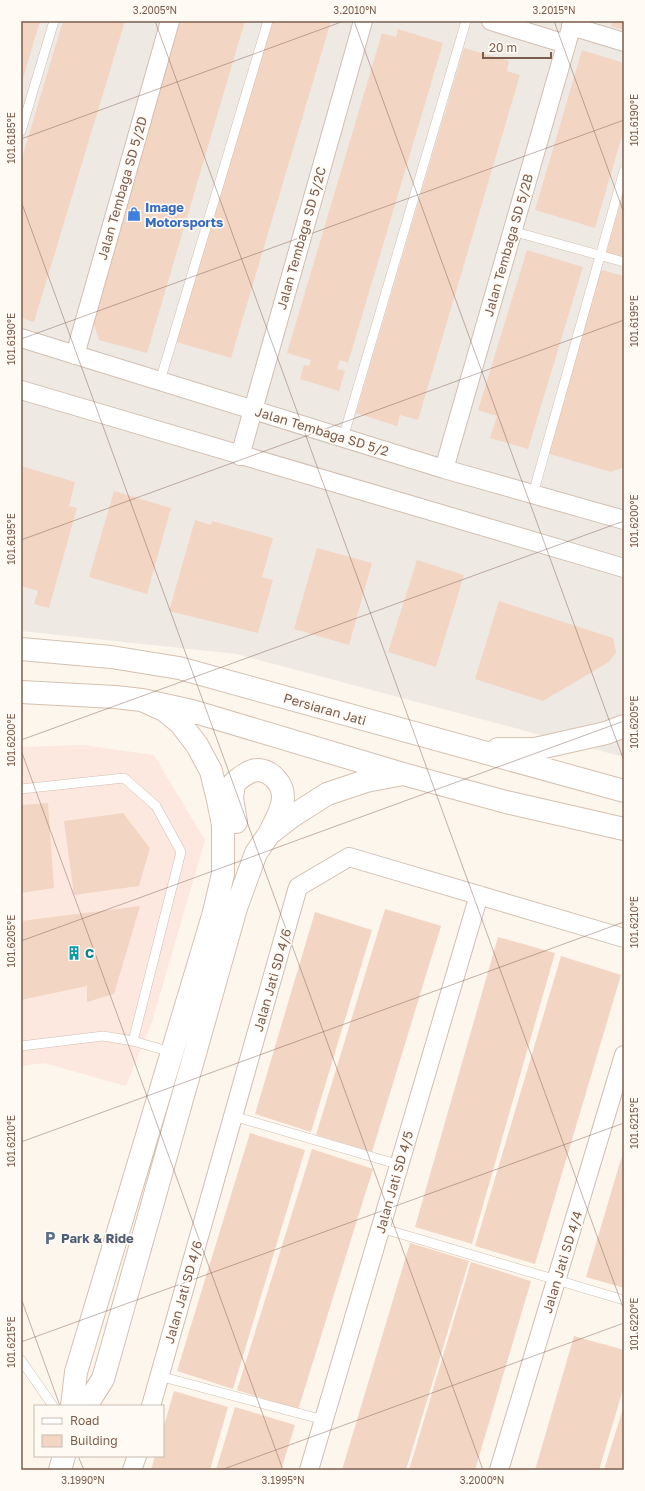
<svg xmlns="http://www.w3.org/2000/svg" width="645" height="1491" font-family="'Golos Text',sans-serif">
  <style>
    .commercial { fill: #fde8e0 }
    .industrial { fill: #efe9e4 }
    .building { fill: #f3d5c3 }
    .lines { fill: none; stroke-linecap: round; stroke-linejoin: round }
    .service-casing { stroke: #d1beb0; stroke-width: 10 }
    .minor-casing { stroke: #d1beb0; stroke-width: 20 }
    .secondary-casing { stroke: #d6c0b0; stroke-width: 24 }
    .service { stroke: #fff; stroke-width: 9 }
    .minor { stroke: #fff; stroke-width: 18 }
    .secondary { stroke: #fff; stroke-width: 22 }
    .ticks { fill: none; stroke: #7a5c4d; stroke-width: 1; stroke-opacity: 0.45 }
    .labels { text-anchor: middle; stroke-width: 3.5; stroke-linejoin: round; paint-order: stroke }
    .street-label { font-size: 13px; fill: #7a5c4d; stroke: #fffaf3 }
    .shop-label { font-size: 13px; font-weight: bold; fill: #366cbe; stroke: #fffaf3; text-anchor: start }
    .culture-label { font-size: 13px; font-weight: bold; fill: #0d838f; stroke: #fffaf3; text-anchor: start }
    .service-label { font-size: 13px; font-weight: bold; fill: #4e5e75; stroke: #fffaf3; text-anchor: start }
    .neatline { fill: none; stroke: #7a5c4d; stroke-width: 1.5 }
    .ticks-label { font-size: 10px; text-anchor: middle; fill: #7a5c4d }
  </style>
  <rect width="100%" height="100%" fill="#fdf6ec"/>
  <path class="commercial" d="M83 745 154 755 205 840 152 1022 126 1086 44 1063 21 1066V747Z"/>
  <path class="industrial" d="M21 21H624V757L236 654 21 631Z"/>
  <path class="building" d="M21 21H40L21 85Z
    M63 21H125L34 322 21 318V161Z
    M180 21H245L147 353 99 340 92 319Z
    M268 21H331L231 358 173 341Z
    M612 21H624V30L611 26Z
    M398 29 443 43 348 363 340 360 337 369 345 371 339 391 300 379 304 365 309 366 311 360 287 353 382 33 396 37Z
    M464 48 509 61 507 71 520 75 418 420 400 415 397 426 356 413Z
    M582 50 624 63V129L595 228 535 210Z
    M624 190V258L606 253Z
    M527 250 583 267 528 449 490 438 497 416 478 410Z
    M598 269 624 276V467L611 472 546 453Z
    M21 466 75 482 69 506 77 508 49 608 34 604 38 591 21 586Z
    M114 491 171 508 147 594 89 577Z
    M195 520 211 525 212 521 273 538 262 577 273 580 258 633 169 611Z
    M317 548 372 563 349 645 294 629Z
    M417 560 464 575 436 667 388 652Z
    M499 601 613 638 616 652 609 662 543 701 475 679Z
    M48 803 54 888 21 893V805Z
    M123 813 150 848 139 886 74 895 64 821Z
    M140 906 114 994 87 1002V986L21 1000V921Z
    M385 909 441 926 372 1152 316 1135Z
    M315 912 372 930 311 1132 255 1114Z
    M498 937 555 953 472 1244 415 1227Z
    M561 956 621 975 535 1264 475 1246Z
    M250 1133 305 1150 233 1389 177 1371Z
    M312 1149 373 1169 298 1410 237 1390Z
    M624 1149V1288L586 1277Z
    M410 1243 469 1261 433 1381 406 1470H342Z
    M471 1262 531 1281 475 1470H409Z
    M574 1336 624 1350V1384L622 1393 599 1470H535Z
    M174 1391 228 1407 210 1470H151L155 1456H163V1429Z
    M624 1405V1470H604L615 1434Z
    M235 1407 295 1425 281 1470H216Z"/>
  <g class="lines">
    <defs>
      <path id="service" d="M21 131 54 21
        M512 231 624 262
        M160 381 268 21
        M343 438 466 21
        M533 494 624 171
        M21 789 124 778 156 806 181 852 133 1041
        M21 1046 103 1036 133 1041 171 1052
        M233 1116 400 1165
        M381 1228 624 1300
        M21 1360 53 1406
        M159 1376 324 1420"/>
      <path id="minor" d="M491 21 566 44
        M571 26 624 42
        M21 338 444 469 624 520
        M75 355 170 21
        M21 390 624 568
        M240 456 363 21
        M444 469 573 21
        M151 1406 298 887 349 857 624 938
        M132 1470 137 1456
        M309 1470 479 895
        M499 1470 624 1055"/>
      <path id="secondary" d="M21 649 111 657 179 668 624 791
        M21 692 115 697 142 700 192 711 403 774 506 802 624 829
        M498 749H535L606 733 624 726
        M236 822 232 798 234 783C240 778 249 770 258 770 272 771 283 784 283 797 283 809 275 822 270 832
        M72 1406 76 1372 213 916 223 874V825L218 800 211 771 197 745 180 723 164 710 142 700
        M86 1406 103 1379 236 908 256 853 269 834 291 817 327 794 366 781 403 774
        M60 1470 64 1456"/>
    </defs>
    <use href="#service" class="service-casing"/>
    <use href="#minor" class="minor-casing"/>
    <use href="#secondary" class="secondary-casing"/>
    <use href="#service" class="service"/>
    <use href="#minor" class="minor"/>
    <use href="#secondary" class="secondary"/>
  </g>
  <path class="ticks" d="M155 21 624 1310M354 21 624 761M554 21 624 213M21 139 344 21M21 201 483 1470M21 339 624 120M21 540 624 320M21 740 624 521M21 750 283 1470M21 941 624 721M21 1142 624 922M21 1298 60 1406M21 1342 624 1123M78 1456 84 1470M221 1470 624 1323"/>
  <defs>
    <symbol id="shop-bare" viewBox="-9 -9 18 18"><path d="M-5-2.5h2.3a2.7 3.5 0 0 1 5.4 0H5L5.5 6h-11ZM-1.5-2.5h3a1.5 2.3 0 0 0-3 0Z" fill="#3f7fe0" stroke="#fffaf3" stroke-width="2.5" paint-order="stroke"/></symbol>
    <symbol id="building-bare" viewBox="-9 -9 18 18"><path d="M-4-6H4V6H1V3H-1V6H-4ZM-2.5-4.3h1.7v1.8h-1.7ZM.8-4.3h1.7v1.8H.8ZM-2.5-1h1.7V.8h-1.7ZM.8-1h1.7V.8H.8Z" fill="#0f9aa8" stroke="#fffaf3" stroke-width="2.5" paint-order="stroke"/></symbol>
    <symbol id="parking-bare" viewBox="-9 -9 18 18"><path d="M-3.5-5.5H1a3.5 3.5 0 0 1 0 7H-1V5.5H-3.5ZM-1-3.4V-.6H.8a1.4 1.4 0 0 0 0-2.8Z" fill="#5c6f8a" stroke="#fffaf3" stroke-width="2.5" paint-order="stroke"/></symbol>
  </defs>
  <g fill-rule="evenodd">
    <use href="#shop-bare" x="124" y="204" width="20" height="20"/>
    <use href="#building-bare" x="64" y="943" width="20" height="20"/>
    <use href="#parking-bare" x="40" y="1228" width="20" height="20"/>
  </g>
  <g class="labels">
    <g class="street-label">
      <text transform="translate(122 188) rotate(-74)" y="5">Jalan Tembaga SD 5/2D</text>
      <text transform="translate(301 238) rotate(-74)" y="5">Jalan Tembaga SD 5/2C</text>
      <text transform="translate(508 245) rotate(-74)" y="5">Jalan Tembaga SD 5/2B</text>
      <text transform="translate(322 431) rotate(17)" y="5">Jalan Tembaga SD 5/2</text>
      <text transform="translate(325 709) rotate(16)" y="5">Persiaran Jati</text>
      <text transform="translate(272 980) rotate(-74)" y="5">Jalan Jati SD 4/6</text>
      <text transform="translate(394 1182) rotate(-74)" y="5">Jalan Jati SD 4/5</text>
      <text transform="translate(562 1262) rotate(-73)" y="5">Jalan Jati SD 4/4</text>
      <text transform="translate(183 1292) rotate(-74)" y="5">Jalan Jati SD 4/6</text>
    </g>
    <g class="shop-label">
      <text x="145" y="212">Image<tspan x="145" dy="15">Motorsports</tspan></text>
    </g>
    <g class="culture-label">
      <text x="85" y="958">C</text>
    </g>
    <g class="service-label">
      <text x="61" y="1243">Park &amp; Ride</text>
    </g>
  </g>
  <rect width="645" height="1491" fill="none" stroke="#fffaf3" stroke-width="44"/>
  <rect x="34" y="1405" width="130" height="52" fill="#fffaf3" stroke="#cabbb1"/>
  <rect x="42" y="1418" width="20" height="6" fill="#ffffff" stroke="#cabbb1"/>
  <text x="70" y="1425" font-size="12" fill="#7a5c4d">Road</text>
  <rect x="42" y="1435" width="20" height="12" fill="#f3d5c3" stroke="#cabbb1"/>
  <text x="70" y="1445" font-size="12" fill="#7a5c4d">Building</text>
  <path d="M483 52v6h68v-6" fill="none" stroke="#7a5c4d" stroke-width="2"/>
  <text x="489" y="52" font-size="12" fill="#7a5c4d" stroke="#fffaf3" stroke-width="3" paint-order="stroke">20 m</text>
  <rect x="22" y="22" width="601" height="1447" class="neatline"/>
  <g class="ticks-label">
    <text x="155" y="14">3.2005°N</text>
    <text x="355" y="14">3.2010°N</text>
    <text x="554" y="14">3.2015°N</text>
    <text transform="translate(634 120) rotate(-90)" y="4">101.6190°E</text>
    <text transform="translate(11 138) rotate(-90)" y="4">101.6185°E</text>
    <text transform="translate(634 321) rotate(-90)" y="4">101.6195°E</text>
    <text transform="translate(11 339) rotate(-90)" y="4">101.6190°E</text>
    <text transform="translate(634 521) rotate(-90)" y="4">101.6200°E</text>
    <text transform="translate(11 539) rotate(-90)" y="4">101.6195°E</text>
    <text transform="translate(634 722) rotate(-90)" y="4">101.6205°E</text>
    <text transform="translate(11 740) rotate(-90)" y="4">101.6200°E</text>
    <text transform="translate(634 922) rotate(-90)" y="4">101.6210°E</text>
    <text transform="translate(11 941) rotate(-90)" y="4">101.6205°E</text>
    <text transform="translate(634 1123) rotate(-90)" y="4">101.6215°E</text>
    <text transform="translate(11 1141) rotate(-90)" y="4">101.6210°E</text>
    <text transform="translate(634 1324) rotate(-90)" y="4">101.6220°E</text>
    <text transform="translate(11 1342) rotate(-90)" y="4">101.6215°E</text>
    <text x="83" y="1484">3.1990°N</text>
    <text x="283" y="1484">3.1995°N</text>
    <text x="482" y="1484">3.2000°N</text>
  </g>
</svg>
